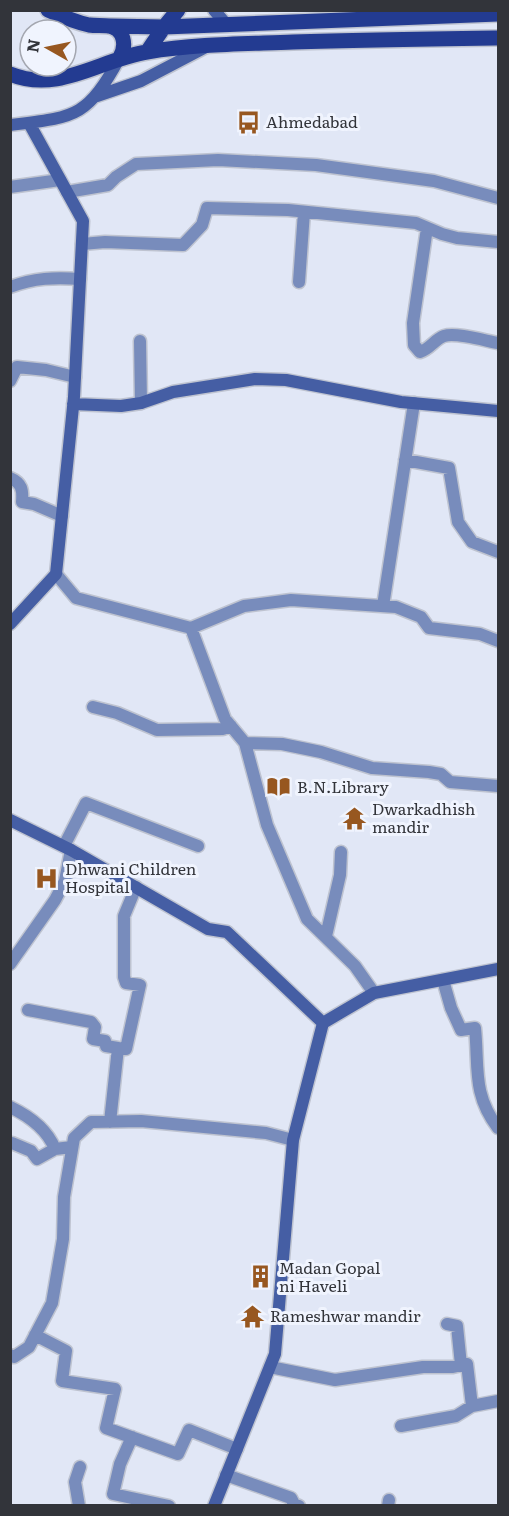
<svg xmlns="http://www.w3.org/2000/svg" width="509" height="1516" font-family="Literata,serif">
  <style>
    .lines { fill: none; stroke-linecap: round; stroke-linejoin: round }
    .street-casing { stroke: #bec3d0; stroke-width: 15 }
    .secondary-casing { stroke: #bec3d0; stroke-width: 15 }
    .primary-casing { stroke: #bec3d0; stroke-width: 18 }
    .street { stroke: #788cbc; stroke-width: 12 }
    .secondary { stroke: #455ea4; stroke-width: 12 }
    .primary { stroke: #233b91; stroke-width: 15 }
    .labels { text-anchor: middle; stroke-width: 6; stroke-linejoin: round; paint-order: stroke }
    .poi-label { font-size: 16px; fill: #32343a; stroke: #f0f4fe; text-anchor: start }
  </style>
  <rect width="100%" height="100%" fill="#e1e7f6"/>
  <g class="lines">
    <defs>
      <path id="street" d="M10 187 60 180
        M67 192 108 185 116 177 136 164 218 160 316 165 434 181 498 198
        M427 228 413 323 414 345 420 352C430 349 435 339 444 336 456 332 486 341 498 343
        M82 244 105 242 183 245 202 225 207 208 288 210 416 223 442 234 457 238 498 242
        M299 282 304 212
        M10 287C34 278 55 277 80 279
        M140 341 141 403
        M10 381 17 367 46 370 75 377
        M405 460 449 468 458 522 472 542 498 552
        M10 478C22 483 23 490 22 502L34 504 62 516
        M56 574 76 598 191 628 225 719 245 743 267 825 307 919 355 966 374 993
        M383 606 414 403
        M191 628 244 606 291 600 396 607 421 617 429 628 480 634 498 641
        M93 707 117 713 157 730 223 729 231 726
        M245 743 282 744 321 752 372 768 429 772 441 774 450 782 498 786
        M64 846 86 803 198 846
        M326 936 340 875 341 852
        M10 964 55 900 65 881 71 850
        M443 980 451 1008 461 1030 475 1028C479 1067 472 1094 498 1128
        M28 1010 91 1022 95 1027 93 1039 105 1041 106 1046 118 1048
        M10 1107C29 1116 47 1129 55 1149
        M110 1122 118 1048 126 1049 140 985 126 983 124 977V916L136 887
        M12 1143 31 1151 37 1159 55 1149 72 1147
        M447 1324 457 1326 461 1365
        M35 1335 66 1351 62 1381 115 1389 106 1428 178 1454 189 1430 237 1449
        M10 1355 14 1357 29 1347 52 1303 63 1239 64 1197 74 1138 91 1122 141 1121 266 1133 293 1140
        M270 1367 335 1380 423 1367H453L467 1364 472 1406
        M401 1426 456 1416 472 1406 498 1401
        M132 1437 120 1464 113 1494 169 1506
        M226 1475 291 1498 294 1504 299 1506
        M79 1506 75 1482 80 1467
        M388 1506 389 1500"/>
      <path id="secondary" d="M214 10 226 24
        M97 96 141 81 206 47
        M10 125C76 117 87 118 120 57
        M73 404 121 406 141 403 173 392 255 379 286 380 401 402 498 411
        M10 624 56 574 74 397 83 221 29 123
        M10 820 71 850 208 929 227 932 323 1023
        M214 1506 275 1354 293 1140 323 1023 374 993 498 969"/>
      <path id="primary" d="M48 10C61 16 75 22 89 25 96 26 103 25 109 26 124 29 127 45 120 57
        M111 26 164 27 498 14
        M147 52 164 27 178 10
        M10 74C59 94 101 59 147 52 195 44 244 44 293 42 361 40 430 39 498 38"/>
    </defs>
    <use href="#street" class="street-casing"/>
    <use href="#secondary" class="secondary-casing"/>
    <use href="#primary" class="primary-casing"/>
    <use href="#street" class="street"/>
    <use href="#secondary" class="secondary"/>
    <use href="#primary" class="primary"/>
  </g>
  <defs>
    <symbol id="bus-bare" viewBox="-9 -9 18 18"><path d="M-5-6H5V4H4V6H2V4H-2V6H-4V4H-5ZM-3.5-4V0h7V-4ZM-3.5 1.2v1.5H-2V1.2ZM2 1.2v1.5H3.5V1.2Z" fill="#975720" stroke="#f0f4fe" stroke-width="2.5" paint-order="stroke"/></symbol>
    <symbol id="library-bare" viewBox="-9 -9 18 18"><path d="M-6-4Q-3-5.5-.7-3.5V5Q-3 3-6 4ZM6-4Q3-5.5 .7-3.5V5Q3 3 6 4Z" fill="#975720" stroke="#f0f4fe" stroke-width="2.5" paint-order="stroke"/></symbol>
    <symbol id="temple-bare" viewBox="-9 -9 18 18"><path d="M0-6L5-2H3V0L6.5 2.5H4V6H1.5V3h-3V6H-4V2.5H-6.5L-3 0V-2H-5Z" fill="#975720" stroke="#f0f4fe" stroke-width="2.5" paint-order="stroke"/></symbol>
    <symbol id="hospital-bare" viewBox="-9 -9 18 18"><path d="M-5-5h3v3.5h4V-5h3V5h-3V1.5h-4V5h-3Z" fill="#975720" stroke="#f0f4fe" stroke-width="2.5" paint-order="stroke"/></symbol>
    <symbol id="building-bare" viewBox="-9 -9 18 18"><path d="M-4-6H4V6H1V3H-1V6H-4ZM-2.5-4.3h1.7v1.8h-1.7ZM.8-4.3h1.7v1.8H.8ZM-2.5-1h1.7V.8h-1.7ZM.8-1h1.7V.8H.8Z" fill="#975720" stroke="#f0f4fe" stroke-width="2.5" paint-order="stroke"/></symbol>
  </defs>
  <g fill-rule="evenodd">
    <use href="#bus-bare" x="232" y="106" width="33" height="33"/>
    <use href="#library-bare" x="262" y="770" width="33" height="33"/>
    <use href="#temple-bare" x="338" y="802" width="33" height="33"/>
    <use href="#hospital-bare" x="30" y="862" width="33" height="33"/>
    <use href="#building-bare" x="244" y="1260" width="33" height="33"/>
    <use href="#temple-bare" x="236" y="1300" width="33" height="33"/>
  </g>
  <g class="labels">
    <g class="poi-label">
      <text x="266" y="128">Ahmedabad</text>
      <text x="297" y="793">B.N.Library</text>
      <text x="372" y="815">Dwarkadhish<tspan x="372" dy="18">mandir</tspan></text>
      <text x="65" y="875">Dhwani Children<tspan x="65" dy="18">Hospital</tspan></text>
      <text x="279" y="1274">Madan Gopal<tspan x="279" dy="18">ni Haveli</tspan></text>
      <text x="270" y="1322">Rameshwar mandir</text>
    </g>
  </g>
  <rect width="509" height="1516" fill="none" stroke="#32343a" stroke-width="24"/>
  <g transform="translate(48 48) rotate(279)"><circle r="28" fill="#f0f4fe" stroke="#a4a7b0" stroke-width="1.5"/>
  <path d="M0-4.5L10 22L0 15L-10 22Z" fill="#975720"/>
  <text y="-9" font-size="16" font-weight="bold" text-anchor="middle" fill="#32343a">N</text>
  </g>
</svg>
